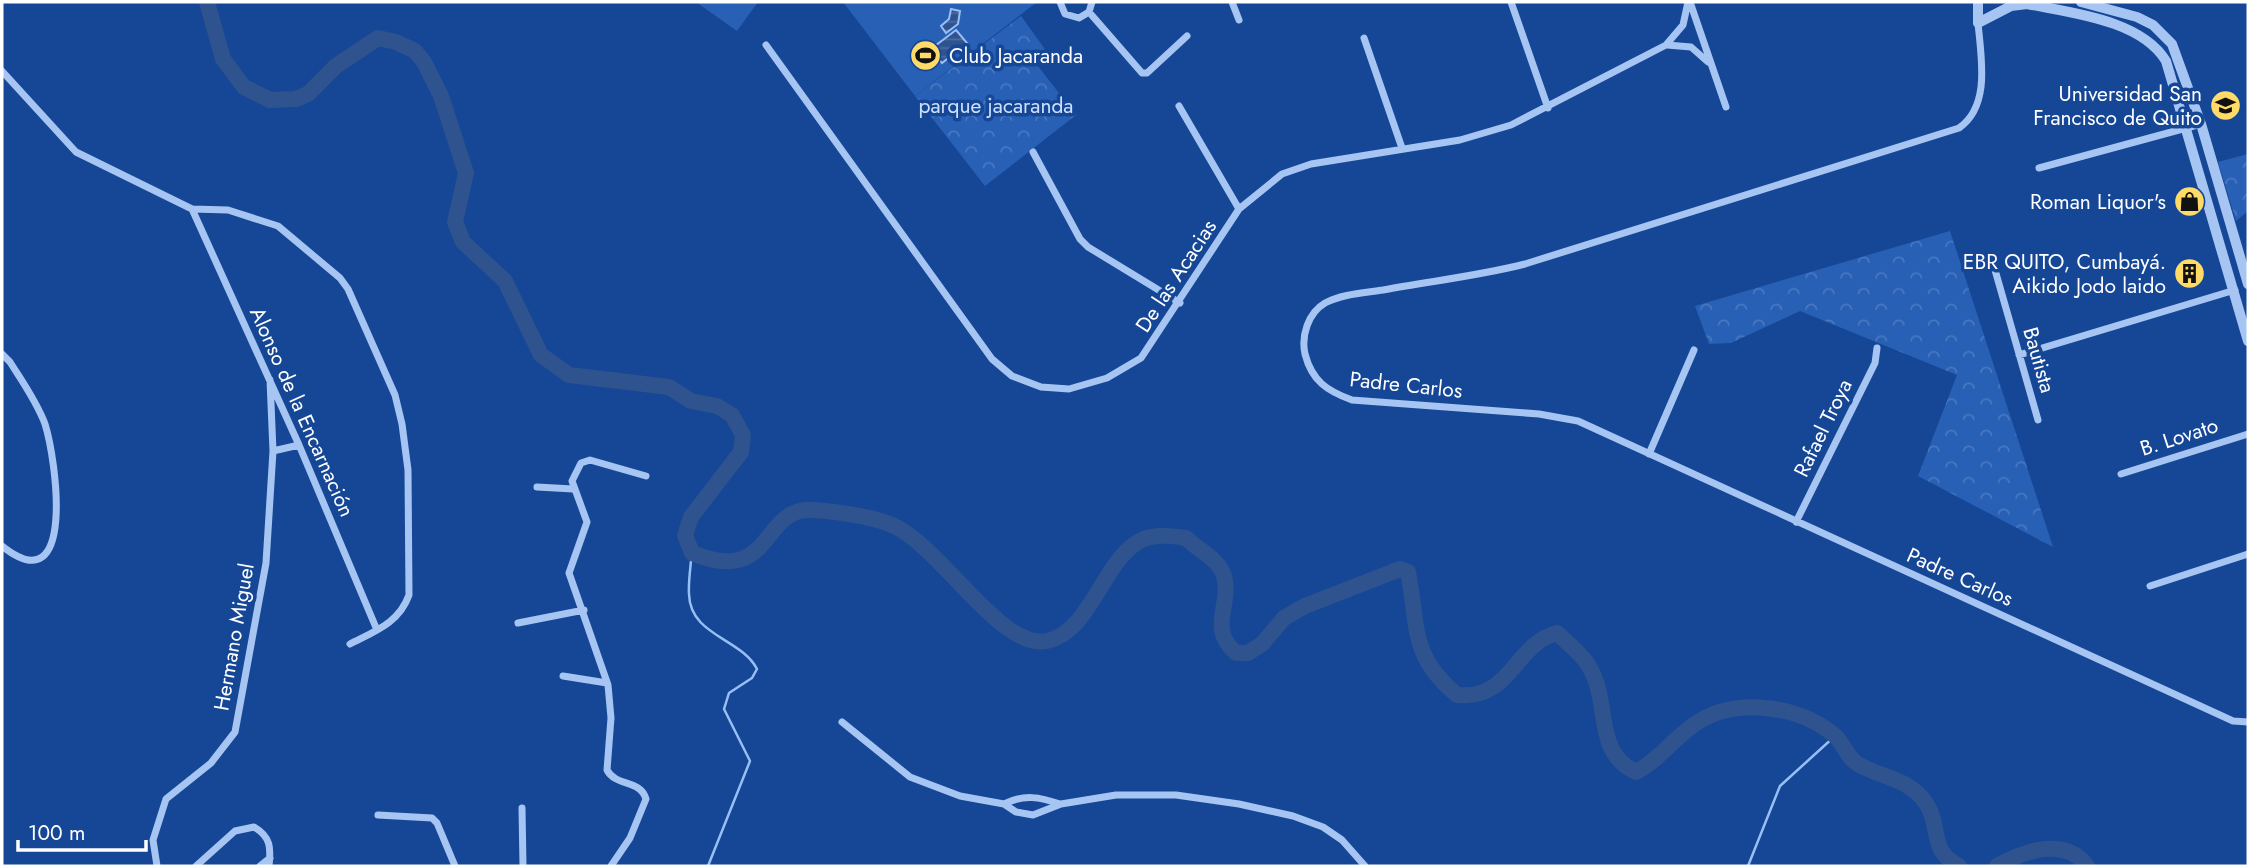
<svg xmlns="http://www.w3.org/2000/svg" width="2250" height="868" font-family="Jost,sans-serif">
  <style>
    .park { fill: url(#park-crowns) }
    .pitch { fill: #2860b5 }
    .water { fill: url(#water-rules); stroke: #98bff5; stroke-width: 2 }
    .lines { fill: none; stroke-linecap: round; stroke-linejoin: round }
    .stream { stroke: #98bff5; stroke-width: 2.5 }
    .river { stroke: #2e538e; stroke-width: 16 }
    .minor { stroke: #a6c5f2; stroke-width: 7 }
    .tertiary { stroke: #a6c5f2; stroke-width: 10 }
    .labels { text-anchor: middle; stroke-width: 7; stroke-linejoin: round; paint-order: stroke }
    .poi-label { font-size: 21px; fill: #fff; stroke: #154796; text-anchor: end }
    .park-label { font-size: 21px; fill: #cee1fc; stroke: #154796 }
    .street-label { font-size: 21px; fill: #fff; stroke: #154796 }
  </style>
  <defs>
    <pattern id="park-crowns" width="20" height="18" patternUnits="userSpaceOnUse" patternTransform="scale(1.75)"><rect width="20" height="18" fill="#2860b5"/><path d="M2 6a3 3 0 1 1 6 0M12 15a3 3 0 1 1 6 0" fill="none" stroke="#4878c0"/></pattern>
    <pattern id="water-rules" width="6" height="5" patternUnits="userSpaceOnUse" patternTransform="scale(1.75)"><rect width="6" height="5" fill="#2e538e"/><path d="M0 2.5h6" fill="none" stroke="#4d6d9f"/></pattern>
  </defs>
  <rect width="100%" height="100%" fill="#154796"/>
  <path class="park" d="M1021 16 1047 52 1034 61 1076 115 985 186 915 96Z
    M2248 154V211L2236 221 2218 162Z
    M1950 231 2053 547 1918 476 1957 375 1800 311 1731 343 1709 344 1695 306Z"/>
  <path class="pitch" d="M696 2H758L737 31Z
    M843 2H1037L915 96Z"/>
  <path class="water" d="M951 9 960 11 958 24 946 33 941 26 949 19Z
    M956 30 967 43 942 63 931 49Z"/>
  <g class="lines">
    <path class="stream" d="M692 544C692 561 688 578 689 594 690 636 741 638 757 669L752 678 729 693 724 709 750 761 708 866
      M1748 866 1780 786 1835 736"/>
    <path class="river" d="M207 2 223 59 244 87 270 100 296 99 308 94 336 66 378 38 396 42 415 51 424 62 441 96 466 173 455 222 463 242 505 281 541 355 569 375 669 387 691 401 717 406 732 415 743 435 741 452 691 517 685 535 692 553C770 585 761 515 805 510 824 509 866 516 884 522 936 536 998 651 1047 641 1092 632 1104 555 1144 539 1158 534 1173 536 1186 538 1198 550 1219 559 1224 576 1232 605 1207 628 1236 653H1248L1262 644 1284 618 1305 606 1400 569 1408 572C1419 627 1409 655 1457 695 1512 700 1514 644 1557 633 1569 644 1584 656 1591 670 1610 705 1594 753 1636 772 1660 760 1675 736 1698 722 1738 697 1799 706 1834 735 1844 743 1847 758 1858 764 1881 778 1909 778 1926 803 1942 828 1928 850 1959 866
      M1997 866C2024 851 2065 836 2087 866"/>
    <path class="minor" d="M1060 2 1065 14 1079 18 1089 12 1092 2
      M1232 2 1239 20
      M1511 2 1548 108
      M1690 2 1726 107
      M1089 12 1142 73H1147L1187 36
      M1978 23C1981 57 1991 106 1959 128L1525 264C1478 276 1431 281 1383 290 1364 293 1342 294 1325 303 1308 313 1301 336 1305 354 1312 381 1327 391 1352 400L1539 414 1578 421 2233 721 2248 722
      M1364 38 1402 148
      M766 45 992 359 1012 376 1041 387 1069 389 1107 378 1141 358 1239 209 1282 174 1311 164 1460 140 1511 125 1666 45 1683 25 1688 2
      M1667 45 1691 47 1708 62
      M2 71 76 152 192 209 228 210 278 226 340 278 348 289 395 395 402 424 408 470 409 595C399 623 375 631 350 644
      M1179 106 1239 209
      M1033 152 1080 239 1088 247 1180 303
      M2039 168 2201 124
      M192 209 299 445 377 630
      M1995 270 2038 420
      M2 354 10 362C22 381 37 402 45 424 56 459 77 606 2 546
      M2019 355 2235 290
      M273 451 299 445
      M1649 454 1694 350
      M2121 474 2248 434
      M537 487 573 489
      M1796 522 1875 363 1877 348
      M2150 586 2248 554
      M518 623 584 610
      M563 676 607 683
      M842 722 910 777 960 796 1004 804 1016 812 1033 815 1061 804 1116 795H1176L1239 804 1293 816 1323 827 1342 840 1365 866
      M1004 804C1024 794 1040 797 1060 804
      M522 808 523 866
      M378 815 432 818 437 823 455 866
      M157 866 153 840 166 799 211 763 235 732 266 563 273 451 270 380
      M196 866 235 831 254 827C271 837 271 848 269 866
      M260 866 270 858
      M611 866 630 838 646 799C640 779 616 787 607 770L611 718 608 685 569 573 587 522 572 481 581 463 590 460 646 476"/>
    <path class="tertiary" d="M1978 2V23
      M2081 2 2137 17 2153 25 2172 44 2201 124 2248 284
      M1978 23 2011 6 2027 4C2072 13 2141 20 2166 61L2248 341"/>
  </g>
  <defs>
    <symbol id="stadium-disc" viewBox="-11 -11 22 22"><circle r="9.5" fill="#ffda67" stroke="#154796"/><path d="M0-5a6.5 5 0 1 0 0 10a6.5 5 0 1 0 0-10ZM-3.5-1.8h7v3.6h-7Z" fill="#111"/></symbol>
    <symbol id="university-disc" viewBox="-11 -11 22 22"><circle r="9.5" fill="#ffda67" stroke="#154796"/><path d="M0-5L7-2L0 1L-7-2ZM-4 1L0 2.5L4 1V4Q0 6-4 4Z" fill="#111"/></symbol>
    <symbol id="shop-disc" viewBox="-11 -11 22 22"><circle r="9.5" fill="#ffda67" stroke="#154796"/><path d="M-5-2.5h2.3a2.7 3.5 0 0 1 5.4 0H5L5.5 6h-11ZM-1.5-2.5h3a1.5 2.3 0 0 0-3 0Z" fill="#111"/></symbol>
    <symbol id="building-disc" viewBox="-11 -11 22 22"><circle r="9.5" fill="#ffda67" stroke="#154796"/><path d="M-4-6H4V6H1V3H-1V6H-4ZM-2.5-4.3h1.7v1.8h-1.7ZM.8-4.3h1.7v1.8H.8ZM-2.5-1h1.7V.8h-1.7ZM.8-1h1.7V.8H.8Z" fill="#111"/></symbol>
  </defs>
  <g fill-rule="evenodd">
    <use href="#stadium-disc" x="908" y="38" width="35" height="35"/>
    <use href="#university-disc" x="2208" y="88" width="35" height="35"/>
    <use href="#shop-disc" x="2172" y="184" width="35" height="35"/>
    <use href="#building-disc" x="2172" y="256" width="35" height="35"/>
  </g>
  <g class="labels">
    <g class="poi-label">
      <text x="949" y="63" text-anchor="start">Club Jacaranda</text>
      <text x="2202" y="101">Universidad San<tspan x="2202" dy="24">Francisco de Quito</tspan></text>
      <text x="2166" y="209">Roman Liquor's</text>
      <text x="2166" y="269">EBR QUITO, Cumbayá.<tspan x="2166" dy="24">Aikido Jodo laido</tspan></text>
    </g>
    <g class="park-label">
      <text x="996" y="113">parque jacaranda</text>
    </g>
    <g class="street-label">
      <text transform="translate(1176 276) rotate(-57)" y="7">De las Acacias</text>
      <text transform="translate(2039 360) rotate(74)" y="7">Bautista</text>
      <text transform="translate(1406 385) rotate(6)" y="7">Padre Carlos</text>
      <text transform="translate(302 412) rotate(66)" y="7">Alonso de la Encarnación</text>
      <text transform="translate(1823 428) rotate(-64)" y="7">Rafael Troya</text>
      <text transform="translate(2179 437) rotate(-18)" y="7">B. Lovato</text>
      <text transform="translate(1960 577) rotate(24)" y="7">Padre Carlos</text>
      <text transform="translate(234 637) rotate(-80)" y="7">Hermano Miguel</text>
    </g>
  </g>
  <rect width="2250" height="868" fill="none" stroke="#ffffff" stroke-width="7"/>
  <path d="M18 840v10h128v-10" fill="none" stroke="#ffffff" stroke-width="3.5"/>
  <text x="28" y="840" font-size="21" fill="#ffffff" stroke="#154796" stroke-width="5" paint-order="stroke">100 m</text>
</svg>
